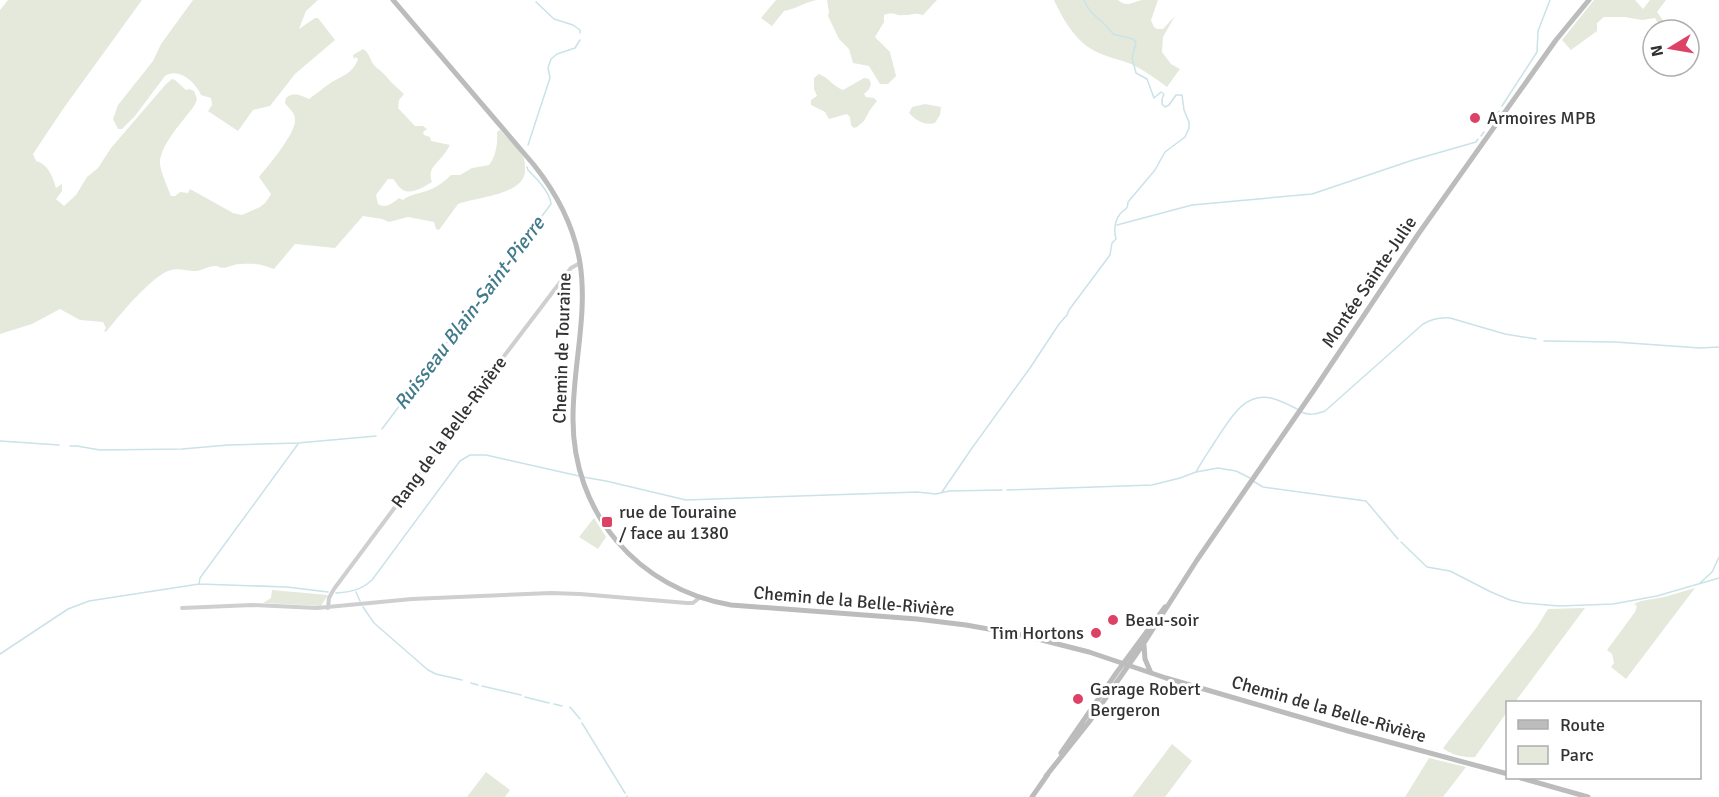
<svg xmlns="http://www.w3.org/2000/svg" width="1719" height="797" font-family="Signika,sans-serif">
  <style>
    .green { fill: #e4e9dc }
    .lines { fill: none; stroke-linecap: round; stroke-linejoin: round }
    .stream { stroke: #cae2e8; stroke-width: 1.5 }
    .street { stroke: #cfcfcf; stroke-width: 4 }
    .secondary { stroke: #bcbcbc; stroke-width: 5 }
    .poi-dot { fill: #dc4266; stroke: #fff; stroke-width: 2 }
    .labels { text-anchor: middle; stroke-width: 6; stroke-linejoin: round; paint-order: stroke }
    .poi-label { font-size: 18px; fill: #323232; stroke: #fff; text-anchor: start }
    .street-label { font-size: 18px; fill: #323232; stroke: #fff }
    .water-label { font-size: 20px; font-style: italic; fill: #417a8b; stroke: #fff }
  </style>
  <rect width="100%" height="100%" fill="#fff"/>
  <path class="green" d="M8 0H142L63 109 33 154 36 161C48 164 53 177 56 188L62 184V191L56 199 64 206 76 195 87 177 98 168 111 148 166 84 172 79 175 80 186 90 189 89 194 91 197 99C195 107 189 112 184 119 175 130 159 150 160 164 161 173 168 188 171 196H175L180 192 188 193 190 189 233 213 242 215 260 207 266 202 271 194 259 177C268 166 296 133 295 120 295 112 289 109 285 103L286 98C294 91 300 95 309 99 316 94 323 88 329 84 341 76 353 74 358 59L356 57 354 59 353 55 363 49C370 53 369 59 374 65 376 68 380 70 382 72 389 80 396 87 404 94L399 100 398 108 415 126H423L427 129 423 132 424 135 430 137 431 141 450 145C447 150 444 155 440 159 433 167 428 171 432 182 425 186 412 195 403 190 399 188 396 182 393 179H388L376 195 378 204C386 209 393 203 399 198L403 200C408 195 418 194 426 191 436 188 444 182 451 175H460L472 168 489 165C496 157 498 142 497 132L500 130C507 138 516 146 522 155 525 159 525 164 525 169 527 195 475 197 458 204L439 230 436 229 434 222 408 217 389 222 382 219 363 216 335 248 295 244 274 269C271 268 268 267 265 266 258 263 248 264 240 264 231 264 225 271 217 266 209 265 203 271 194 271 186 271 179 268 171 270 153 274 118 317 106 332L104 331 106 328 103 322 80 320 60 309 32 324 0 334V10Z
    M193 0H318L306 11 299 29 315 18H318L335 40 295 74 270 106 253 110 238 131 208 111 212 105 211 98 201 95C196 83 179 67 165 76L135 116 122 129H118L113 119 118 105 153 61 161 44Z
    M776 0H817C805 2 796 9 784 11L772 26 761 18Z
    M827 0H937L923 15C912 12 914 15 904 15 895 16 895 11 884 15V22L875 37 890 52 896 76 888 84H880L869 66 853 63 849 49 839 39 828 16 829 12Z
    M1054 0H1118C1128 8 1132 2 1142 0 1147 0 1153 0 1158 0L1151 20 1154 27 1157 29H1163L1175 16 1163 37 1162 52 1171 64 1180 69 1167 87C1155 78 1144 70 1131 64 1122 60 1113 59 1104 55 1079 47 1064 22 1054 0Z
    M1594 0H1635L1643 9 1650 0H1666L1657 12 1670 30H1662L1655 18 1642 20 1625 17H1604L1597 23V31L1571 50 1562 40Z
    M819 74C829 78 834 87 843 90L864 78 869 79C873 86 869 90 864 94L866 97 874 98 877 101 870 110 864 121 857 127 854 128 851 125 850 117 847 114 829 119 825 112 811 105V100L817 96 814 89V78Z
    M925 104 941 107 940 115 935 123C925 126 915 120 909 113L912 107Z
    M594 518 606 537 598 549 579 537Z
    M1695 588 1626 679 1611 667 1614 663 1612 654 1607 650 1635 612 1637 606 1634 604 1641 601 1664 597Z
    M272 590 328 595 321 606 263 603 271 598Z
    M1585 608 1515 702H1508L1507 712 1475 757C1465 758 1451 755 1443 748L1537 627 1548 609Z
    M1172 744 1192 761 1165 797H1132Z
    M1429 758 1466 767 1443 797H1405Z
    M486 772 510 790 505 797H467Z"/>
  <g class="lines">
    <path class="stream" d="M536 2 554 19 573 25 580 30V33
      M1502 106 1537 52 1538 31 1550 0
      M1488 126 1499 111
      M1481 136 1484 132
      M528 145 550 78 548 68 551 59 557 54 575 48 580 40
      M1117 225 1192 205 1312 194 1413 160 1476 142 1478 139
      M1544 341 1615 342 1700 348 1719 347
      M1301 412C1310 416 1316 414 1325 411L1423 324C1432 319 1440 317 1450 318L1505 334 1536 339
      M382 429 551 204C550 192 536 178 528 170L527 167
      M0 441 59 445
      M70 446H77L100 450 182 449 228 445 298 443 376 436
      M1196 472C1202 461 1209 451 1216 440 1229 421 1243 392 1271 398 1280 400 1289 405 1297 409
      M583 477 606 481 686 500 917 492 936 494 949 491 1002 490
      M1253 481 1263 487 1366 501 1398 539
      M1007 490 1152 485 1180 478 1196 472 1218 468 1236 471 1250 478
      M942 492 972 448 1030 368 1059 324 1067 315 1069 310 1110 255 1112 243 1116 239C1114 231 1114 222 1120 214 1124 209 1128 210 1128 202L1155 170 1165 152 1185 137 1189 128V122L1184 110 1182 95H1176L1169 105 1165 107 1162 104V99L1164 94 1161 92 1154 98 1147 79 1136 73 1132 58 1136 42 1133 39 1113 34C1106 22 1090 16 1084 0
      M1401 542 1427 567 1450 571 1491 592 1510 600 1523 603 1559 606 1613 604 1657 596 1719 578
      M199 584 200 578 298 444
      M1699 584 1712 572 1719 557
      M356 592 360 601
      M336 593C351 592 361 590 372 580L460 461 470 455H486L579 476
      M363 607 374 623 428 670 436 674 462 680
      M0 654 68 609 89 601 199 584 287 587 328 592
      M471 683 478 685
      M482 686 521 695
      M525 697 549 703
      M554 704 562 706
      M570 707 580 719
      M582 723 625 793
      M627 796V797"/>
    <path class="street" d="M182 608 252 605 317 608 412 599 551 593 580 594 687 603H693L699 598
      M328 608 329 598 334 589 451 432 476 393 571 268 580 263"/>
    <path class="secondary" d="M393 0 534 165C557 194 574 226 580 263 588 314 573 366 573 417 572 513 638 589 731 605L917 619 966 625 1022 635 1089 652 1166 678 1348 731 1508 774
      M1144 645 1145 659 1151 673
      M1061 753 1117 672 1165 607
      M1046 776 1089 722 1144 643 1197 560 1314 390 1419 233 1556 40 1589 0
      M1521 778 1588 797
      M1032 797 1048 774"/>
  </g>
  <g class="poi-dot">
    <circle cx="1475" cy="118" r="6"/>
    <rect x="601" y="516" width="12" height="12" rx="3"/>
    <circle cx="1113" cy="620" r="6"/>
    <circle cx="1096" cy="633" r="6"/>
    <circle cx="1078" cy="699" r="6"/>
  </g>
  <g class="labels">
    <g class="poi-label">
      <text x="1487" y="124">Armoires MPB</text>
      <text x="619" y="518">rue de Touraine<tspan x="619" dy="21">/ face au 1380</tspan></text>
      <text x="1125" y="626">Beau-soir</text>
      <text x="1084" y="639" text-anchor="end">Tim Hortons</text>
      <text x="1090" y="695">Garage Robert<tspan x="1090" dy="21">Bergeron</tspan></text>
    </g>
    <g class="street-label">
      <text transform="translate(1369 282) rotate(-56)" y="6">Montée Sainte-Julie</text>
      <text transform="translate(562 348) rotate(-88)" y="6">Chemin de Touraine</text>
      <text transform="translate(449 432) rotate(-54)" y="6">Rang de la Belle-Rivière</text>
      <text transform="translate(854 601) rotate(5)" y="6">Chemin de la Belle-Rivière</text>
      <text transform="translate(1329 709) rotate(16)" y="6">Chemin de la Belle-Rivière</text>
    </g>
    <g class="water-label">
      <text transform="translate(469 313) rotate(-53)" y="7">Ruisseau Blain-Saint-Pierre</text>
    </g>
  </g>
  <rect x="1506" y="701" width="195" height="78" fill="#ffffff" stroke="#adadad" stroke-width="1.5"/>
  <rect x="1518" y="720" width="30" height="9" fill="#bcbcbc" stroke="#adadad" stroke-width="1.5"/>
  <text x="1560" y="731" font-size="18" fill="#323232">Route</text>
  <rect x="1518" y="746" width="30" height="18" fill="#e4e9dc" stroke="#adadad" stroke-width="1.5"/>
  <text x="1560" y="761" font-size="18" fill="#323232">Parc</text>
  <g transform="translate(1671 48) rotate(259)"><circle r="28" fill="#ffffff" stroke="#adadad" stroke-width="1.5"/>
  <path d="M0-4.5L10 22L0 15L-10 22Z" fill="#dc4266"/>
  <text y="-9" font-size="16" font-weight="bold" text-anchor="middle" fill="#323232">N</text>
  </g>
</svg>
